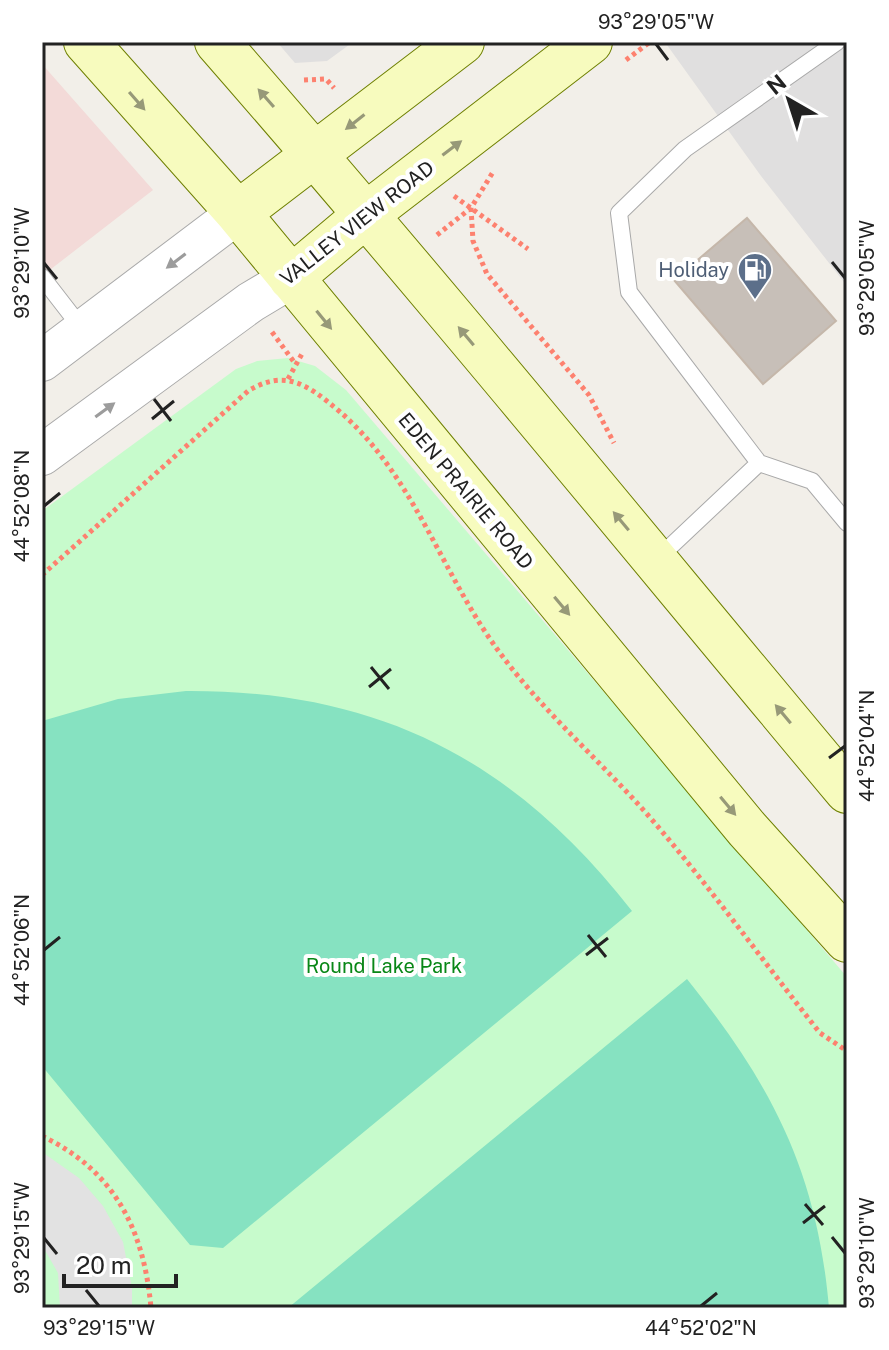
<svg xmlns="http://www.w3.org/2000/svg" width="889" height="1350" font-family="'Public Sans',sans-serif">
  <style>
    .residential { fill: #e0dfdf }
    .commercial { fill: #f3dad8 }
    .park { fill: #c7fbcc }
    .pitch { fill: #86e2c1 }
    .parking { fill: #e2e2e2 }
    .building { fill: #c7bfb8; stroke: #c5b7aa; stroke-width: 2 }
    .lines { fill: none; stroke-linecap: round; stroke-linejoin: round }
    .service-casing { stroke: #a9a9a9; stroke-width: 18 }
    .tertiary-casing { stroke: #a9a9a9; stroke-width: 42 }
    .secondary-casing { stroke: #6f8002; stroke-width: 46 }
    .path { stroke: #fd816f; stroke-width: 5; stroke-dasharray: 4 4; stroke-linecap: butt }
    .service { stroke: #fff; stroke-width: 16 }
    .tertiary { stroke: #fff; stroke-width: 40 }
    .secondary { stroke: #f7fbbe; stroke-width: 44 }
    .oneway { fill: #979978 }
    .oneway2 { fill: #9c9c9c }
    .ticks { fill: none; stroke: #222; stroke-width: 3 }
    .labels { text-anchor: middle; stroke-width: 8; stroke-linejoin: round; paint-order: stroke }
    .street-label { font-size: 20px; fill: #222; stroke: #fff }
    .service-label { font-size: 20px; fill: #4e5e75; stroke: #fff; text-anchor: end }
    .park-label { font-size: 20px; fill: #098717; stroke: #fff }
    .neatline { fill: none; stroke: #222; stroke-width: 3 }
    .ticks-label { font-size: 20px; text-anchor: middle; fill: #222 }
  </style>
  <rect width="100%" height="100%" fill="#f2efe9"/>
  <path class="residential" d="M277 42H353L327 61 295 63Z
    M670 42H847V286L761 176 667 45Z"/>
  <path class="commercial" d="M42 64 153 190 42 276Z"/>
  <path class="park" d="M288 358 315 366 346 390 847 977V1308H42V511L236 369 257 361Z"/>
  <path class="pitch" d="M186 691C379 690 514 760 632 911L223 1248 190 1245 42 1066V721L118 699Z
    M687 979C772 1085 817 1171 829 1308H288Z"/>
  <path class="parking" d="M42 1152 79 1178 103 1206 123 1242 132 1288V1308H60L58 1273 42 1245Z"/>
  <path class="building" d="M747 218 836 321 763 384 674 280Z"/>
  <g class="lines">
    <defs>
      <path id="service" d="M837 42 685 149 619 213 629 292 759 463 812 481 847 523
        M42 277 83 330
        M655 561 759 463"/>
      <path id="tertiary" d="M42 361 238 213
        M42 455 251 302 291 278"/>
      <path id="secondary" d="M86 42 238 213 747 829 847 940
        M217 42C432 288 638 541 847 791
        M238 213 462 42
        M291 278 368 213 590 42"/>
    </defs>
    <use href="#service" class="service-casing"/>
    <use href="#tertiary" class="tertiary-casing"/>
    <use href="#secondary" class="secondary-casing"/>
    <path class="path" d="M626 60 650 42
      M304 80 326 79 334 88
      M454 196 528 249
      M471 208 473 241 487 274 589 395 614 443
      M437 235 471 208 493 172
      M272 332 294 362
      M288 379 303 352
      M42 575 248 391C286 368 308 385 339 411 416 477 443 579 503 657 545 713 600 761 647 814 708 884 762 960 820 1033L847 1051
      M42 1136C115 1171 144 1230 151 1308"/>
    <use href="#service" class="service"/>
    <use href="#tertiary" class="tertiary"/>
    <use href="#secondary" class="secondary"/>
  </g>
  <defs><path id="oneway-solid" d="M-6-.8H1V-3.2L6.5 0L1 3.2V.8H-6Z" transform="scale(2)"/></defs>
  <g class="oneway">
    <use href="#oneway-solid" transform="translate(266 98) rotate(-131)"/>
    <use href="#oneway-solid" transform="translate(137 101) rotate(49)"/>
    <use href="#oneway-solid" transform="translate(355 122) rotate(142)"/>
    <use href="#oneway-solid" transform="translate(452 148) rotate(-37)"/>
    <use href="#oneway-solid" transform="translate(324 320) rotate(51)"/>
    <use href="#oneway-solid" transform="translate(466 336) rotate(-130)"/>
    <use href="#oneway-solid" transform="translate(621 521) rotate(-130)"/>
    <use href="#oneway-solid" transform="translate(562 606) rotate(50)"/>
    <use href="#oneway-solid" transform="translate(783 714) rotate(-130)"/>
    <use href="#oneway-solid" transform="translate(728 806) rotate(50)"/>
  </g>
  <g class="oneway2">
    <use href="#oneway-solid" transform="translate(176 261) rotate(143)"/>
    <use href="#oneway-solid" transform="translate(105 410) rotate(-36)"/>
  </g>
  <path class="ticks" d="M656 44 668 60M832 262 845 278M44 263 57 279M154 399 171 421M152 419 174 401M44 506 60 493M371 667 389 689M369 687 391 669M829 758 845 746M588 935 606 957M44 950 60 937M586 955 608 938M805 1204 823 1225M803 1223 825 1206M832 1237 845 1253M44 1238 57 1254M86 1290 99 1306M701 1306 717 1293"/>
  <defs>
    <symbol id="fuel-pin" viewBox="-11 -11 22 30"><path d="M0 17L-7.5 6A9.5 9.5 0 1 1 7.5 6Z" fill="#5c6f8a" stroke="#fff"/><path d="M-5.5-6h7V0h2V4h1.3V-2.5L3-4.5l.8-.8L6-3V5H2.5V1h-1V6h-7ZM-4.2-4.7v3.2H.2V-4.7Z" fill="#fff"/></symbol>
  </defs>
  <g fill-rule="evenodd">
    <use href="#fuel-pin" x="735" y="250" width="40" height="54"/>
  </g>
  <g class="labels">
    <g class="street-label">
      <text transform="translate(357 223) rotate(-38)" y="7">VALLEY VIEW ROAD</text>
      <text transform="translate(466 491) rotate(50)" y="7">EDEN PRAIRIE ROAD</text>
    </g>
    <g class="service-label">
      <text x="729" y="277">Holiday</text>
    </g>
    <g class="park-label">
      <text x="384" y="973">Round Lake Park</text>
    </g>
  </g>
  <rect width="889" height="1350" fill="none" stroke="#ffffff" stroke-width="88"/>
  <g transform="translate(789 100) rotate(321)" stroke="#ffffff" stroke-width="6" paint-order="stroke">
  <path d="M0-6L14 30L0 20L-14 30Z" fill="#222222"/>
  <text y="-12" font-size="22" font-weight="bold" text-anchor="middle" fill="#222222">N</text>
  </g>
  <path d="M64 1274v12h112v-12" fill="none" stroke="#222222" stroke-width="4"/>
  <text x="76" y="1274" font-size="24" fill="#222222" stroke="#ffffff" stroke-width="6" paint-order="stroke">20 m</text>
  <rect x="44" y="44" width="801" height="1262" class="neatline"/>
  <g class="ticks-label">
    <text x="656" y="29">93°29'05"W</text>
    <text transform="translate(22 263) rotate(-90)" y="7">93°29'10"W</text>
    <text transform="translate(867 278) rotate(-90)" y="7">93°29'05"W</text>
    <text transform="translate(22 506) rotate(-90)" y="7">44°52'08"N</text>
    <text transform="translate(867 746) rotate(-90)" y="7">44°52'04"N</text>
    <text transform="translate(22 950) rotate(-90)" y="7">44°52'06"N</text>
    <text transform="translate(22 1238) rotate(-90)" y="7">93°29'15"W</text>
    <text transform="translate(867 1253) rotate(-90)" y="7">93°29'10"W</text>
    <text x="99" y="1335">93°29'15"W</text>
    <text x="701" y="1335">44°52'02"N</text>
  </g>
</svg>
